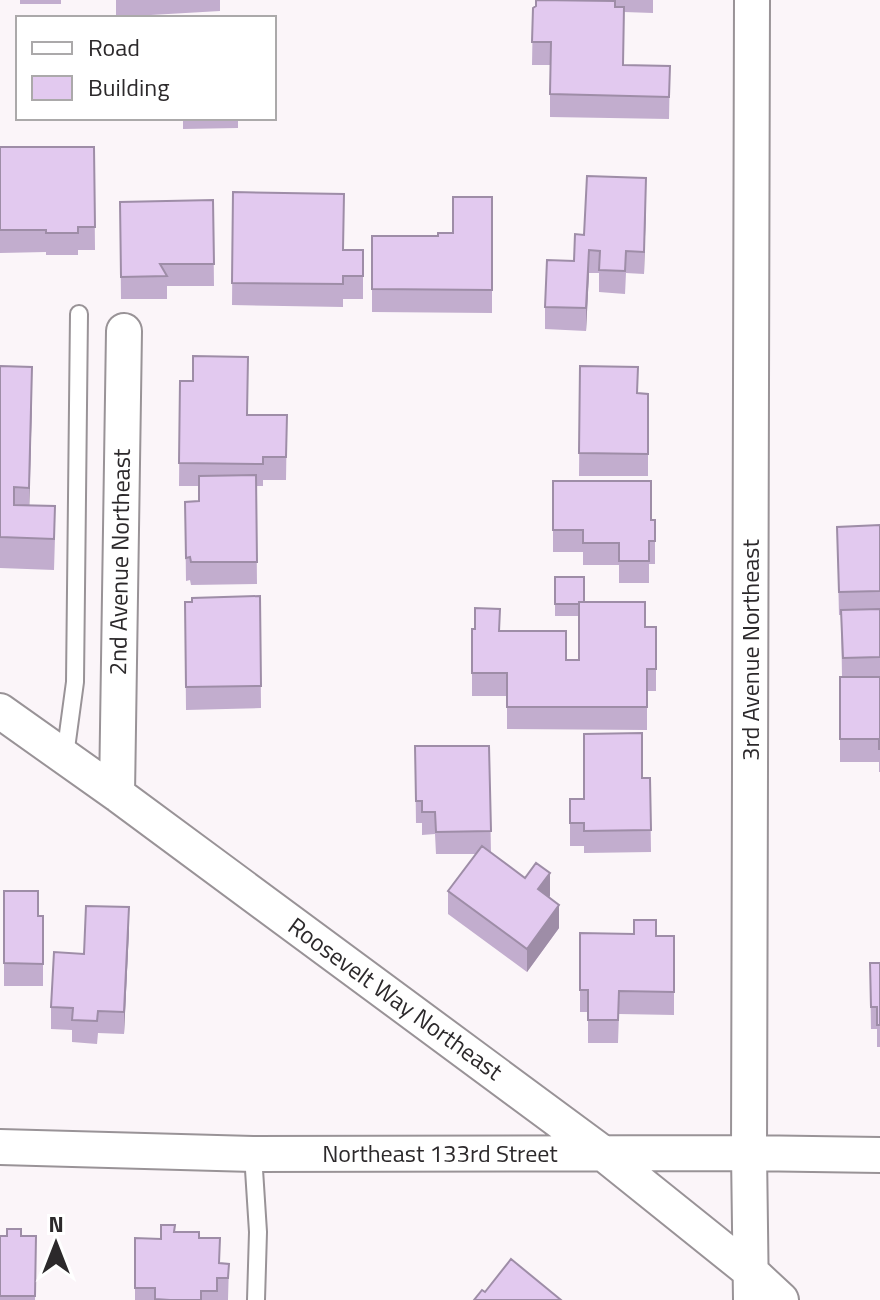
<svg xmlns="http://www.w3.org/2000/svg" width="880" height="1300" font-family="'Titillium Web',sans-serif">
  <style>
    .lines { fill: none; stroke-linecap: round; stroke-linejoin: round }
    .lane-casing { stroke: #999397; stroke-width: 20 }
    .street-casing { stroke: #999397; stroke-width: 38 }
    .lane { stroke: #fff; stroke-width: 16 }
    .street { stroke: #fff; stroke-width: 34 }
    .wall { fill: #c2adce }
    .shaded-wall { fill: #9e8da7 }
    .building { fill: #e2c9ef; stroke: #9e8da7; stroke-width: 2 }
    .labels { text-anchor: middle; stroke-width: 6; stroke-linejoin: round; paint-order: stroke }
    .street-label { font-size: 24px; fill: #2c292b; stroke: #fff }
  </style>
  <rect width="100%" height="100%" fill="#fbf5f9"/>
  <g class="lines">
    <defs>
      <path id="lane" d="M65 756 75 682 79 314
        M253 1154 258 1232 256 1300"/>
      <path id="street" d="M0 711 117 794 604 1154 751 1272 781 1300
        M117 794 124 331
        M0 1147 253 1154 749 1153 880 1155
        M751 1300 749 1153 752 0"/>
    </defs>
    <use href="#lane" class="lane-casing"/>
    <use href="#street" class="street-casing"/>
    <use href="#lane" class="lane"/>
    <use href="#street" class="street"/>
  </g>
  <path class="wall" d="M20 0H61V4H20Z
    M116 0H220V11L151 15V18H116Z
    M536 0H653V13L624 12 623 65 670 66 669 119 550 117V65H532L533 8 536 6Z
    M183 118H238V128L183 129Z
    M0 147H94L95 250H78V255H46V252L0 253Z
    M233 192 344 250H363V299H343V307L232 305Z
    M492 197V313L372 312V236H438L453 233Z
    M213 200 214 286H167V299H121L120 202Z
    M646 200 644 274 626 273 625 294 599 292V273H589L586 331 545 329V307L574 261 584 235Z
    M0 366 32 398 29 505 55 537 54 570 0 568Z
    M580 366 638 393 648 394V476H579Z
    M180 381 247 415H287L286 480H263V486H256L257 584 191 585 190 580 186 581 185 502 199 501V486H179Z
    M553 481 651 520H655V564H649V583H619V565H583V552H553Z
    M880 525V772H879V762H840V677H842L841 615H839L837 527Z
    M555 577 584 602 645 627H656V691H647V730L507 729V696H472V629L500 631 566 660H579V616H555Z
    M260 596 261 708 186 710 185 602Z
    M415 746H489L491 853 550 896 549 897 559 928 527 972 448 914V891L477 854H436L435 834 422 835V823H416Z
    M642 778H650L651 852 584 853V846H570V799H584Z
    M4 891 38 916H43V986H4Z
    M129 930 124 1034 98 1033 97 1044 72 1042V1030L51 1029V1007L84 954Z
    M580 933 674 936V1015L619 1014 618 1043H588V1012H580Z
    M870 963H880V1047H877V1029H871Z
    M175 1232 199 1238 220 1263 229 1264 228 1300H135V1238L161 1239Z
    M0 1236H36L35 1300H0Z"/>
  <path class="shaded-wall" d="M646 178V200L644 274V252Z
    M589 250V273L586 331V308Z
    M32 367V398L29 519V488Z
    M550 873V896L538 912V889Z
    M559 905V928L527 972V949Z
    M129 907V930L124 1034V1012Z"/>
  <path class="building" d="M536 0 615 1V7H624L623 65 670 66 669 97 550 94 551 42H532L533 8 536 6Z
    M0 147H94L95 227H78V233H46V230H0Z
    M587 176 646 178 644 252 626 251 625 271 599 270 600 251 589 250 586 308 545 307 547 260 574 261 575 234 584 235Z
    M233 192 344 194 343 250H363V276H343V284L232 283Z
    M453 197H492V290L372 289V236H438V233H453Z
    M213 200 214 264H160L167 276 121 277 120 202Z
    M193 356 248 357 247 415H287L286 457H263V464L179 463 180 381H193Z
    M0 366 32 367 29 488 14 487V505L55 506 54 539 0 537Z
    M580 366 638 367 637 393 648 394V454L579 453Z
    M256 475 257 562H191L190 557 186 558 185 502 199 501V476Z
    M553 481H651V520H655V541H649V561H619V543H583V530H553Z
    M880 525V591L839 592 837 527Z
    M555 577H584V602H579V604H555Z
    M260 596 261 686 186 687 185 602H192V598Z
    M579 602H645V627H656V669H647V707H507V673H472V629H475V608L500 609 499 631H566V660H579Z
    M880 609V657L843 658 841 610Z
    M840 677H880V749H879V739H840Z
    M642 733V778H650L651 830 584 831V823H570V799H584V734Z
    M415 746H489L491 831 436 832 435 812H422V801H416Z
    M482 846 525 878 536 863 550 873 538 889 559 905 527 949 448 891Z
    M4 891H38V916H43V964L4 963Z
    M86 906 129 907 124 1012 98 1011 97 1021 72 1020 73 1008 51 1007 54 952 84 954Z
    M634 920H656V936H674V992L619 991 618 1020H588V990H580V933L634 934Z
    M870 963H880V1025H877V1007H871Z
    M161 1225H175L174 1232H199V1238H220L219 1263 229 1264 228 1278H217V1291H201V1300H170L155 1299V1288H135V1238L161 1239Z
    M7 1229H21V1236H36L35 1296H0V1236H7Z
    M511 1259 561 1300H474L482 1290 485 1292Z"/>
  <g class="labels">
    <g class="street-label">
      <text transform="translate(120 562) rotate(-89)" y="8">2nd Avenue Northeast</text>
      <text transform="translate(751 650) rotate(-90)" y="8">3rd Avenue Northeast</text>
      <text transform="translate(395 999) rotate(36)" y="8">Roosevelt Way Northeast</text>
      <text x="440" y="1162">Northeast 133rd Street</text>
    </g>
  </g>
  <rect x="16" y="16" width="260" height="104" fill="#ffffff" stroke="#aba9aa" stroke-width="2"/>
  <rect x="32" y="42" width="40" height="12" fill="#ffffff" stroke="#aba9aa" stroke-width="2"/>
  <text x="88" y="56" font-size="24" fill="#2c292b">Road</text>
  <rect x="32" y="76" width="40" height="24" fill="#e2c9ef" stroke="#aba9aa" stroke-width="2"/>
  <text x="88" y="96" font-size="24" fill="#2c292b">Building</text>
  <g transform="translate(56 1244)" stroke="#ffffff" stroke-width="6" paint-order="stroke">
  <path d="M0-6L14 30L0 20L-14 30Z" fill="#2c292b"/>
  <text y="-12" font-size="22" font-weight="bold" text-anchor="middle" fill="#2c292b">N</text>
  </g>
</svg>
